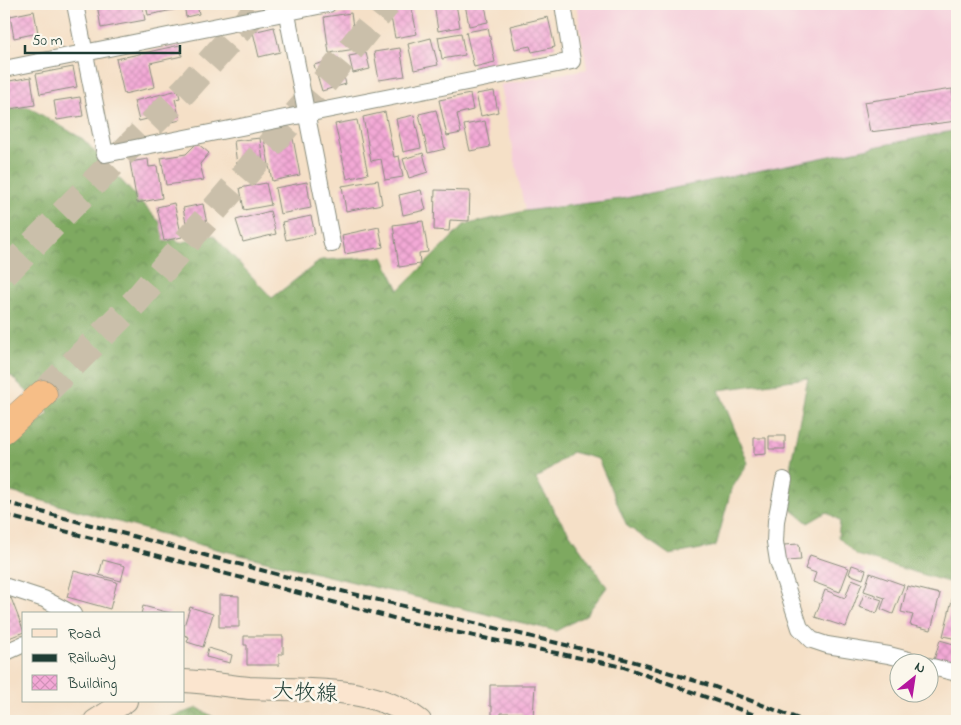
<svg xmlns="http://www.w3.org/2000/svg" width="961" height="725" font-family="'Indie Flower','Klee One',sans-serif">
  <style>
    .built { fill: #f5cfdb }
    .forest { fill: url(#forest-crowns); stroke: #4e734a }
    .building { fill: url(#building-cross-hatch) }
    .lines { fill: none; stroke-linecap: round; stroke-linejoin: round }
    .highway-tunnel { stroke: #cabfaa; stroke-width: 28; stroke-dasharray: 28 14; stroke-linecap: butt }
    .street-casing { stroke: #8a8e7e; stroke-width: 18 }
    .secondary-casing { stroke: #8a8e7e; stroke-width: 24 }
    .highway-casing { stroke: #8a8e7e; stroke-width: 29 }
    .street { stroke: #fff; stroke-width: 16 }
    .secondary { stroke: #fbe5cf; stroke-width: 22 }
    .highway { stroke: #f6be87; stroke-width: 28 }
    .rail { stroke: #1f3d34; stroke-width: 4; stroke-dasharray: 8 4; stroke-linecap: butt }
    .labels { text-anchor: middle; stroke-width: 5; stroke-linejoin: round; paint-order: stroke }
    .street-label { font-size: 22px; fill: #1f3d34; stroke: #fbf7ec }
  </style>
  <defs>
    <pattern id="forest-crowns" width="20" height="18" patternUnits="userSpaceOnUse" patternTransform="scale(1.25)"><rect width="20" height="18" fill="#7ea961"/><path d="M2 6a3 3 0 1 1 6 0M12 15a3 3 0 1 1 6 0" fill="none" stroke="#678b51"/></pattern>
    <pattern id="building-cross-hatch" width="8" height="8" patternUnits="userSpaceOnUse" patternTransform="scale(1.25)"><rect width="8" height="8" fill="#f3a9d6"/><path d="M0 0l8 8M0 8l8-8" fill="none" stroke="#d092b8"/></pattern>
  </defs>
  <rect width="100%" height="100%" fill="#fbf7ec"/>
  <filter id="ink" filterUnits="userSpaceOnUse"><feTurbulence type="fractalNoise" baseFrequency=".02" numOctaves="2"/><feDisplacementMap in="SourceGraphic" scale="10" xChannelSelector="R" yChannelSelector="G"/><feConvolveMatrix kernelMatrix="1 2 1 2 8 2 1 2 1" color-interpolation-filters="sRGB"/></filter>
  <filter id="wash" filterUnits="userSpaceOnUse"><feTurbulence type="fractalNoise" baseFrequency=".0096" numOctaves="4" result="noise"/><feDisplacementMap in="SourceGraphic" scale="20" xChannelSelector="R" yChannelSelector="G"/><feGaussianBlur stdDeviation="1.12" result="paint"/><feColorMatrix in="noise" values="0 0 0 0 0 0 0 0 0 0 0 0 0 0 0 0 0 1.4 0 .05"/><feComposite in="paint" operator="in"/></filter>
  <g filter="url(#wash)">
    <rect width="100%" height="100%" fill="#f5e0c7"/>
    <path class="built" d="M576 4H957V130L621 199 525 211 500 85 587 69Z"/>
    <path class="forest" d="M6 94 83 139 179 243 213 235 272 298 321 260 383 257 399 290 464 225 525 211 621 199 957 130V581L955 584 856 555 838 537 840 521 827 512 808 523 787 506 791 463 808 378 719 390 748 463 731 490 716 546 670 555 627 526 598 459 572 452 536 479 556 514 607 587 586 615 556 631 208 547 4 490V452L49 413 11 376 4 377V96Z
      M198 708 220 721H158Z"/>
    <g id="blocks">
      <path class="building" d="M97 4H142L145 20 101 28Z
        M146 4H177L178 9 148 15Z
        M184 4H197L199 14 186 17Z
        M406 4H411L417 34 395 38 389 7Z
        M434 4H456L460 27 438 31Z
        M465 4H485L488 22 469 26Z
        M34 11 38 33 14 38 10 16Z
        M351 13 356 49 329 53 324 17Z
        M548 17 555 47 532 52 530 46 515 49 510 26Z
        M5 22 9 46 4 47V23Z
        M274 27 280 52 259 57 253 32Z
        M488 28 495 62 474 67 466 32Z
        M461 33 465 55 442 59 438 37Z
        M431 38 438 65 414 70 408 44Z
        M180 45 182 56 150 63 155 87 124 94 116 59Z
        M400 48 405 76 379 80 374 52Z
        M366 53 370 69 353 73 349 56Z
        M339 58 346 84 322 91 314 65Z
        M73 67 77 87 40 94 36 74Z
        M31 77 35 105 4 110V82Z
        M952 89 957 121 870 132 864 102Z
        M178 90 180 98 175 99 180 120 161 125 159 116 139 121 134 101Z
        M494 91 498 112 481 116 476 94Z
        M470 94 473 110 457 114 461 133 447 136 439 100Z
        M80 97 83 116 57 120 54 101Z
        M436 110 445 149 428 153 419 114Z
        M385 112 394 157 399 156 403 177 385 180 381 159 371 161 363 117Z
        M414 115 421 148 403 152 396 119Z
        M357 120 368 174 347 179 335 124Z
        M485 121 490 147 470 151 464 125Z
        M292 133 300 175 272 181 264 138Z
        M260 138 263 162 237 165 234 141Z
        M197 143 209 153 200 164 204 180 166 185 161 158 186 154Z
        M423 153 428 172 409 178 403 159Z
        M148 159 149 167 157 166 162 198 137 203 130 162Z
        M378 180 382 204 346 211 342 186Z
        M307 182 311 208 280 214 275 188Z
        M266 183 271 205 244 210 240 188Z
        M421 190 426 210 403 215 399 195Z
        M435 190 470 191 469 221 450 220 449 231 434 230Z
        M174 203 182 237 164 241 157 207Z
        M203 204 208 229 188 233 183 208Z
        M270 211 276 234 243 242 236 220Z
        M311 216 315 234 286 240 282 222Z
        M423 221 428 252 419 253 420 264 399 267 393 225Z
        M379 227 383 247 345 254 342 235Z
        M769 436H785V449H769Z
        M754 438H766V454L754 455Z
        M799 544 801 560 786 561 784 545Z
        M810 555 849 568 840 592 813 582 816 573 805 569Z
        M103 560 125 566 121 581 99 575Z
        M852 565 866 570 863 579 849 574Z
        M74 571 117 582 110 609 67 597Z
        M870 573 904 585 893 614 881 609 885 598 864 591Z
        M852 579 862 583 846 627 815 617 825 590 845 598Z
        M907 586 940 594 931 630 910 625 913 615 901 612Z
        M864 594 882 600 877 613 859 607Z
        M219 595 239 596V627H219Z
        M953 596 957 597V639L943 636Z
        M11 598 24 632 9 638 7 632 4 634V601Z
        M143 606 170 613V614H141Z
        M190 607 213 614 203 647 187 642 189 637 184 635V626Z
        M244 636H283V654H279V665H247V645H244Z
        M940 640 957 645V666L934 660Z
        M208 648 232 655 230 663 206 657Z
        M490 685H535L533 718H522V713H501V717L492 718V706H490Z"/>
    </g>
  </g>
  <g filter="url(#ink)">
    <use href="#blocks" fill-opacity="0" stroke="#8a8e7e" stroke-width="1"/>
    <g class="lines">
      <path class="highway-tunnel" d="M4 274 186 89 262 4
        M43 394 136 301 325 81 387 4"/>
      <defs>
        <path id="street" d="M75 4 105 154 572 61 563 4
          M285 4 332 244
          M4 69 328 4
          M784 480 776 521 775 542 778 561 800 628 812 640 827 645 889 655 916 662
          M4 586 44 599 73 614
          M4 653 24 644
          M928 666 957 673"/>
        <path id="secondary" d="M184 681C206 682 227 686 249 688 306 691 372 684 420 721
          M95 721 126 701"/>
        <path id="highway" d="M4 429 43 394"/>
      </defs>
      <use href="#street" class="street-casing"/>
      <use href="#secondary" class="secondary-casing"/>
      <use href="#highway" class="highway-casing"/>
      <use href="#street" class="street"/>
      <use href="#secondary" class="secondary"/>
      <use href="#highway" class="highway"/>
      <path class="rail" d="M4 502 329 588 632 661 715 687 804 721
        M4 515 416 624 624 667 771 721"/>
    </g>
  </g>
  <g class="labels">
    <g class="street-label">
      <text transform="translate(305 691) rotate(3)" y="8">大牧線</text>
    </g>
  </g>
  <rect width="961" height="725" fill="none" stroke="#fbf7ec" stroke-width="20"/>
  <rect x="22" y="612" width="162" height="90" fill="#fbf7ec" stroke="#a3ada2"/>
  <rect x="32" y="629" width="25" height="8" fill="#fbe5cf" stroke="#a3ada2"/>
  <text x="68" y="638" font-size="15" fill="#1f3d34">Road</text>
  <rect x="32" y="654" width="25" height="8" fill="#1f3d34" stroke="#a3ada2"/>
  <text x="68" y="662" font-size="15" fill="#1f3d34">Railway</text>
  <rect x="32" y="675" width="25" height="15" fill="url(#building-cross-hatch)" stroke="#a3ada2"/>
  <text x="68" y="688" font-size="15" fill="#1f3d34">Building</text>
  <g transform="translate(914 678) rotate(30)"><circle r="24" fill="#fbf7ec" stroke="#a3ada2"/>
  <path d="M0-4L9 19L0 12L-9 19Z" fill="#b5179e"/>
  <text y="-8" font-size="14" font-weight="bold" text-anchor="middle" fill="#1f3d34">N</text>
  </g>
  <path d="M25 45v8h155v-8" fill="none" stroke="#1f3d34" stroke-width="2.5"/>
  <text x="32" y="45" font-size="15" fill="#1f3d34" stroke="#fbf7ec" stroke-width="4" paint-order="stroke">50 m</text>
</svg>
